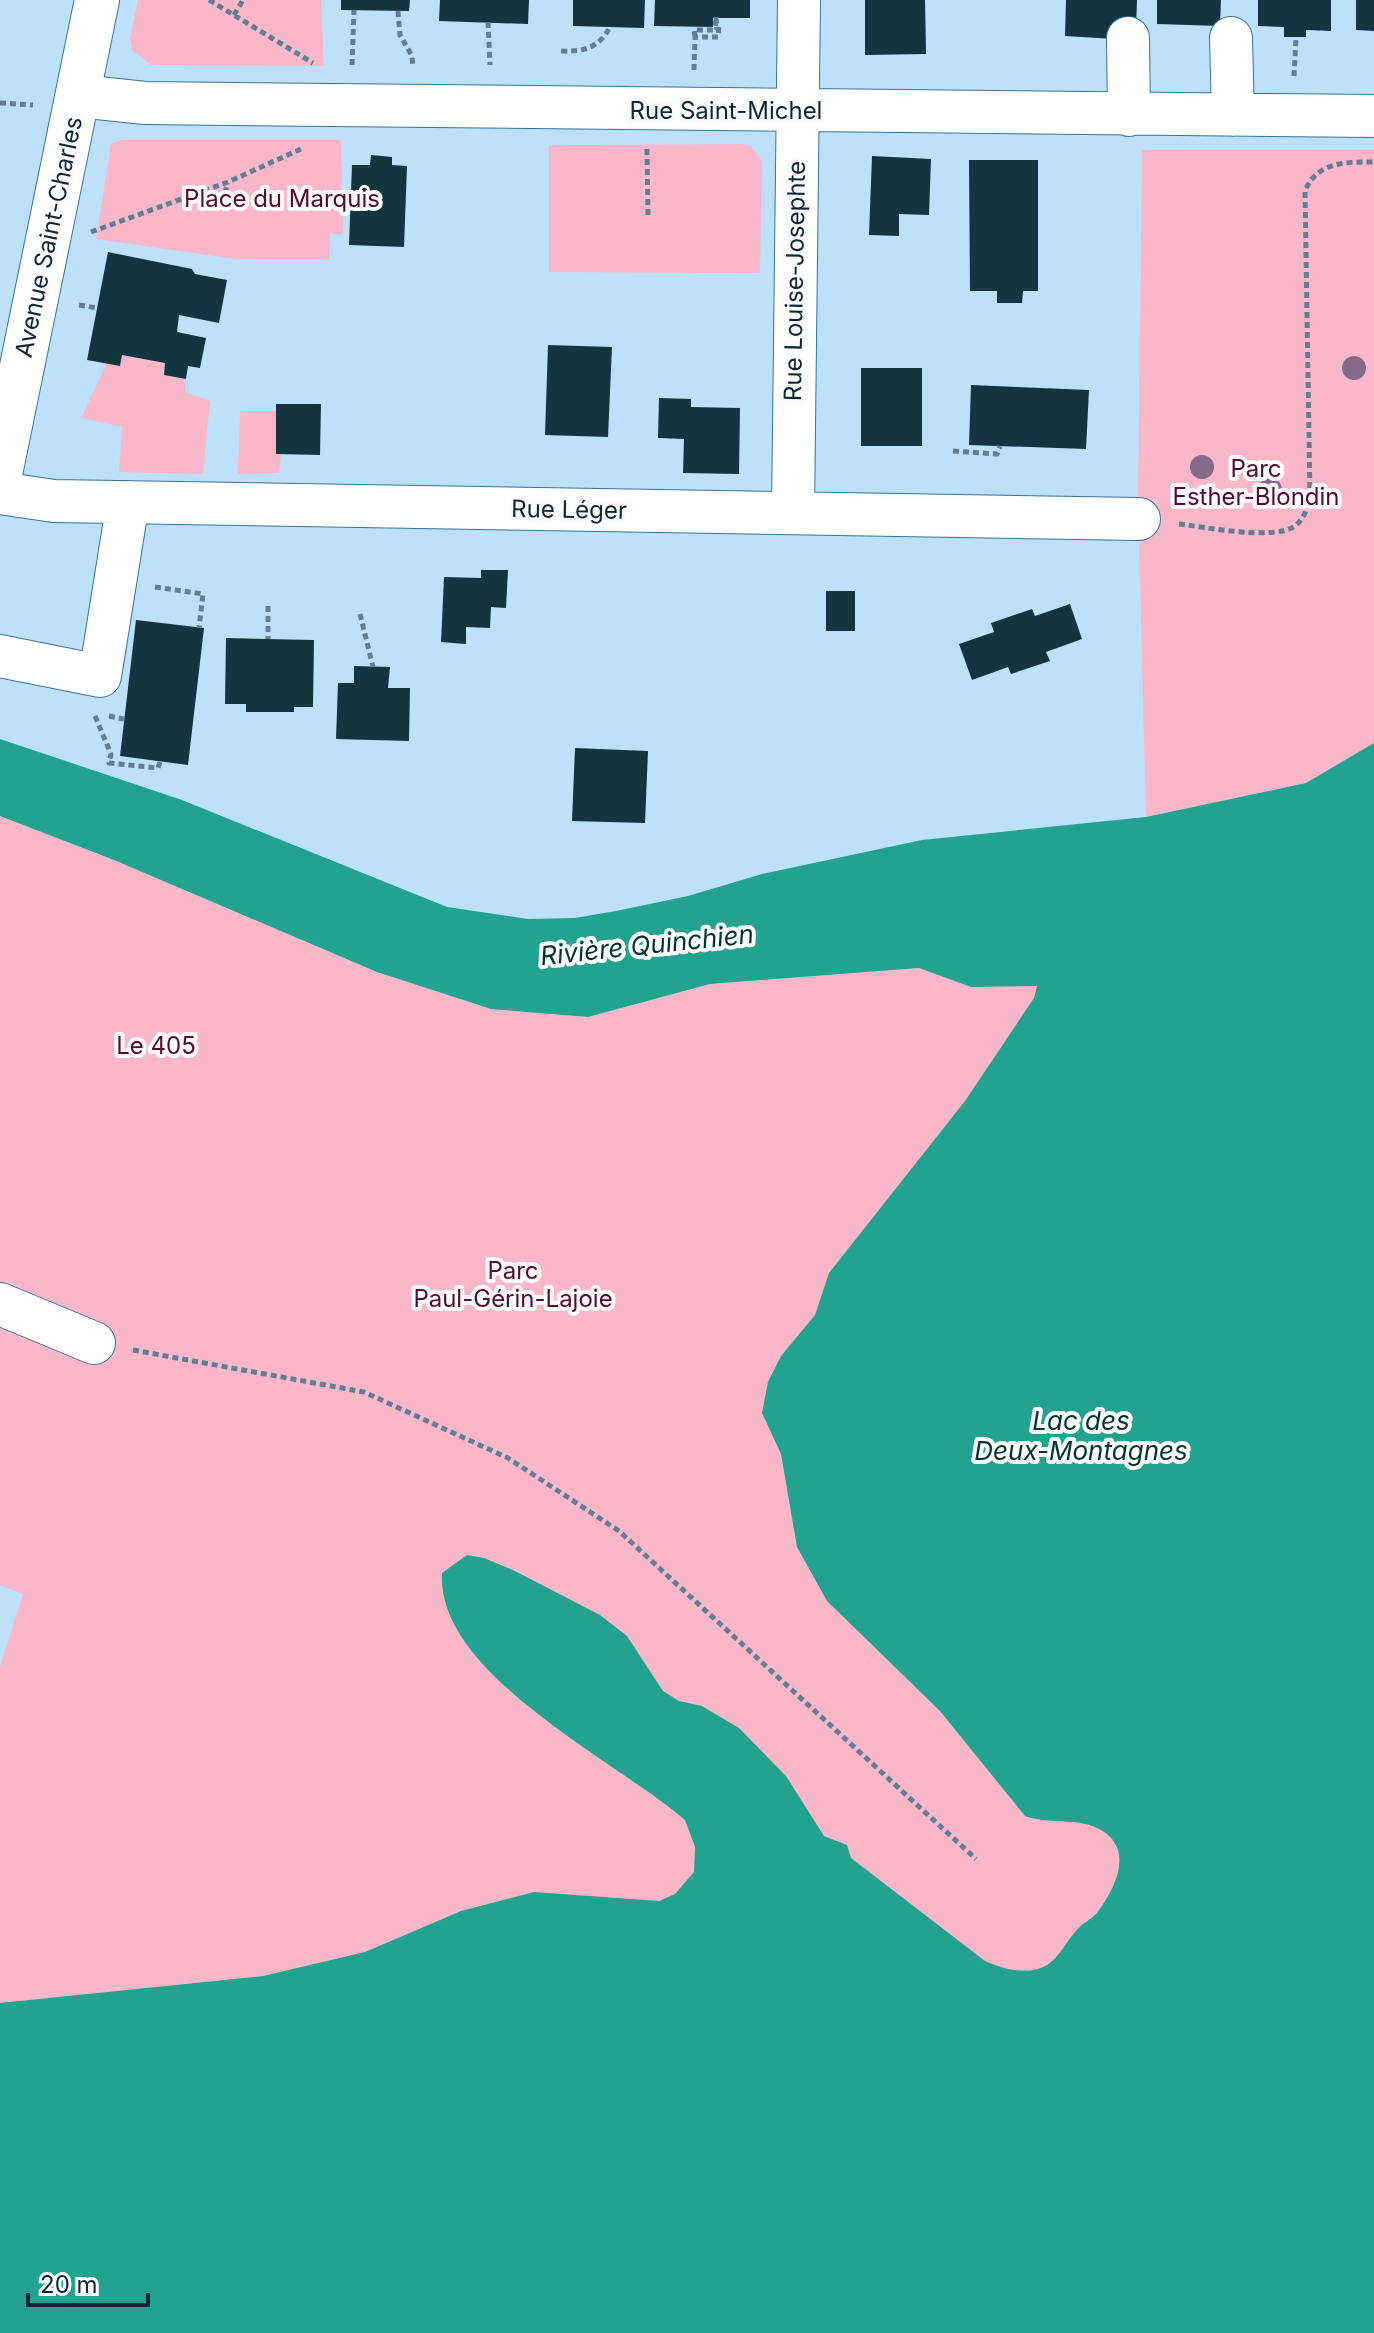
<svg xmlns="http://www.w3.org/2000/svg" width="1374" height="2333" font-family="Inter,sans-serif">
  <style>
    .green { fill: #fbb7ca }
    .water { fill: #21a390 }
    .building { fill: #123540 }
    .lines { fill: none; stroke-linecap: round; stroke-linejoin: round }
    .minor-casing { stroke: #37739a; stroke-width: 44 }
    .major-casing { stroke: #37739a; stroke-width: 46 }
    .path { stroke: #617f94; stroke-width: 5; stroke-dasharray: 6 4; stroke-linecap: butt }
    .minor { stroke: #fff; stroke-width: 42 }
    .major { stroke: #fff; stroke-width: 44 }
    .path-bridge { stroke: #617f94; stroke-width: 5; stroke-dasharray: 6 4; stroke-linecap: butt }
    .tree { fill: #856a89 }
    .labels { text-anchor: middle; stroke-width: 8; stroke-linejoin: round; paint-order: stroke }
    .street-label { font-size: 24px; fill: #0e2737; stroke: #fcfcfc }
    .park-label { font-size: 24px; fill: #570a2c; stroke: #fcfcfc }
    .water-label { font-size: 26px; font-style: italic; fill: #00362f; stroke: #fcfcfc }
  </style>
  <rect width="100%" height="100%" fill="#bde0fb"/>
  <path class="green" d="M138 0H321L324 66 151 65 132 50 130 38Z
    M121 140H341L343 234H330L329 259H235L96 239 111 144Z
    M741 144 751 146 762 161 760 273 549 272V145Z
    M1142 150H1374V743L1306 783 1146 817 1138 501Z
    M122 355 165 363 164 375 186 379 185 392 210 401 203 474 119 472 122 427 81 418 107 363 120 366Z
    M240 411H276V453L281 454 279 473 238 474Z
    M0 816 114 860 377 972 491 1009 588 1017 710 984 919 968 971 987 1043 917 1200 2081 458 1912 365 1952 263 1976 0 2003V1667L23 1594 0 1585Z"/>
  <path class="water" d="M0 739 182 800 447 907 528 919 575 918 616 911 688 896 762 874 922 840 1146 817 1306 783 1374 743V2333H0V2003L263 1976 365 1952 461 1911 534 1892 659 1901 675 1894 694 1872 695 1847 685 1820C617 1761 436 1674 442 1573L467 1555 484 1558 513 1570 600 1615 627 1636 663 1691 679 1701 702 1706 739 1728 786 1776 824 1836 847 1845 851 1858 985 1961C1002 1968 1019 1974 1038 1969 1058 1963 1063 1945 1076 1931 1082 1923 1093 1919 1099 1910 1114 1889 1132 1855 1107 1834 1084 1815 1052 1826 1025 1816L940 1711 827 1601 797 1547 781 1454 762 1413 768 1382 781 1356 815 1315 829 1273 965 1101 1034 998 1037 986 971 987 919 968 710 984 588 1017 491 1009 377 972 114 860 0 816Z"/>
  <path class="building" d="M341 0H410L409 11 341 10Z
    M440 0H529L528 24 439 21Z
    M573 0H645L644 28 573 26Z
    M655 0H750V18H713V27L654 26Z
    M865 0H925L926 54 865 55Z
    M1066 0H1137L1136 30 1115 39 1065 36Z
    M1157 0H1221L1220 26 1157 24Z
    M1258 0H1331V31L1306 30V37H1284V27L1258 26Z
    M1356 0H1374V31L1356 30Z
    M371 155 392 157V165L407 166 404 247 349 245 352 165H370Z
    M872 156 931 159 929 215 899 214V236L869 235Z
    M969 160H1038V291H1023L1022 303H997V291H970Z
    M108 252 192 269 195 274 227 280 219 323 179 315 177 332 206 338 200 368 188 366 186 379 164 375 165 363 122 355 120 366 87 360Z
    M548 345 612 347 608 437 545 435Z
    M861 368H922V446H861Z
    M971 385 1089 390 1086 449 969 445Z
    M659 398 691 399V407L740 408 739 474 683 473 684 439 658 438Z
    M276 404H321L320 455 276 454Z
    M481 570H508L506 608 491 607 490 628 466 627V644L441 642 444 577 481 578Z
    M826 591H855V631H826Z
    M1070 604 1082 639 1046 652 1050 661 1011 674 1008 667 972 680 959 644 994 632 991 623 1032 609 1035 616Z
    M136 620 204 628 188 765 120 756Z
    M226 638 314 640 313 707H294V712H246V704H225Z
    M354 666 390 667 388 688H410L409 741 336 739 338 683H354Z
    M575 748 648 751 645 823 572 821Z"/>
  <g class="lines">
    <defs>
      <path id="minor" d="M1128 38 1129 115
        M1231 38 1233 115
        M79 96 145 103 1374 116
        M0 493 54 501 1139 519
        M793 513 799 0
        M0 656 100 676 128 502
        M0 1304 94 1343"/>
      <path id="major" d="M0 474 97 0"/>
    </defs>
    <use href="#minor" class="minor-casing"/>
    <use href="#major" class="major-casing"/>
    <path class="path" d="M209 0 313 63
      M398 11 400 35 412 56 413 67
      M234 15 243 0
      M488 22 490 65
      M695 37 694 30H717
      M561 51C583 52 599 48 610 27
      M352 65 354 10
      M694 70 695 37H718L719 24 713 23
      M1294 76 1296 37
      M0 103 33 105
      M647 149 648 216
      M195 195 212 206 222 201 228 183
      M91 232 228 182 301 149
      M79 305 97 308
      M953 451 997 454 1000 446
      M1179 524C1206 527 1273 541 1295 526 1304 519 1307 509 1310 498L1305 191C1317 161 1347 162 1374 162
      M155 587 203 594 199 628
      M268 606V639
      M360 614 373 667
      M95 716 111 754 109 763 158 768 160 762
      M109 716 124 719
      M133 1350 364 1392 508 1458 619 1531 976 1859"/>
    <use href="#minor" class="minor"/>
    <use href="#major" class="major"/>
    <path class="path-bridge" d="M716 17 717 30"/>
  </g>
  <g class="tree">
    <circle cx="1354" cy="368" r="12"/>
    <circle cx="1202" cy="467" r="12"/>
    <circle cx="1270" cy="490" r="12"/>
  </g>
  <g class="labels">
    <g class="street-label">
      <text x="726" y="119">Rue Saint-Michel</text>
      <text transform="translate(49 237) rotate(-78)" y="8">Avenue Saint-Charles</text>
      <text transform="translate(795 281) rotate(-89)" y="8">Rue Louise-Josephte</text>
      <text transform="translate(569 510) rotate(1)" y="8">Rue Léger</text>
    </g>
    <g class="park-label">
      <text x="282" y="207">Place du Marquis</text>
      <text x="1256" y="477">Parc<tspan x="1256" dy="28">Esther-Blondin</tspan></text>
      <text x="156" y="1054">Le 405</text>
      <text x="513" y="1279">Parc<tspan x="513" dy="28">Paul-Gérin-Lajoie</tspan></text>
    </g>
    <g class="water-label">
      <text transform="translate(647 945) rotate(-6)" y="9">Rivière Quinchien</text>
      <text x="1081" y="1430">Lac des<tspan x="1081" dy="30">Deux-Montagnes</tspan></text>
    </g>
  </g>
  <path d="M28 2293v12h120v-12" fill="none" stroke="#0e2737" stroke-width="4"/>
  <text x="40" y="2293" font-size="24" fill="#0e2737" stroke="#fcfcfc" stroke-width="6" paint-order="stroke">20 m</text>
</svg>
